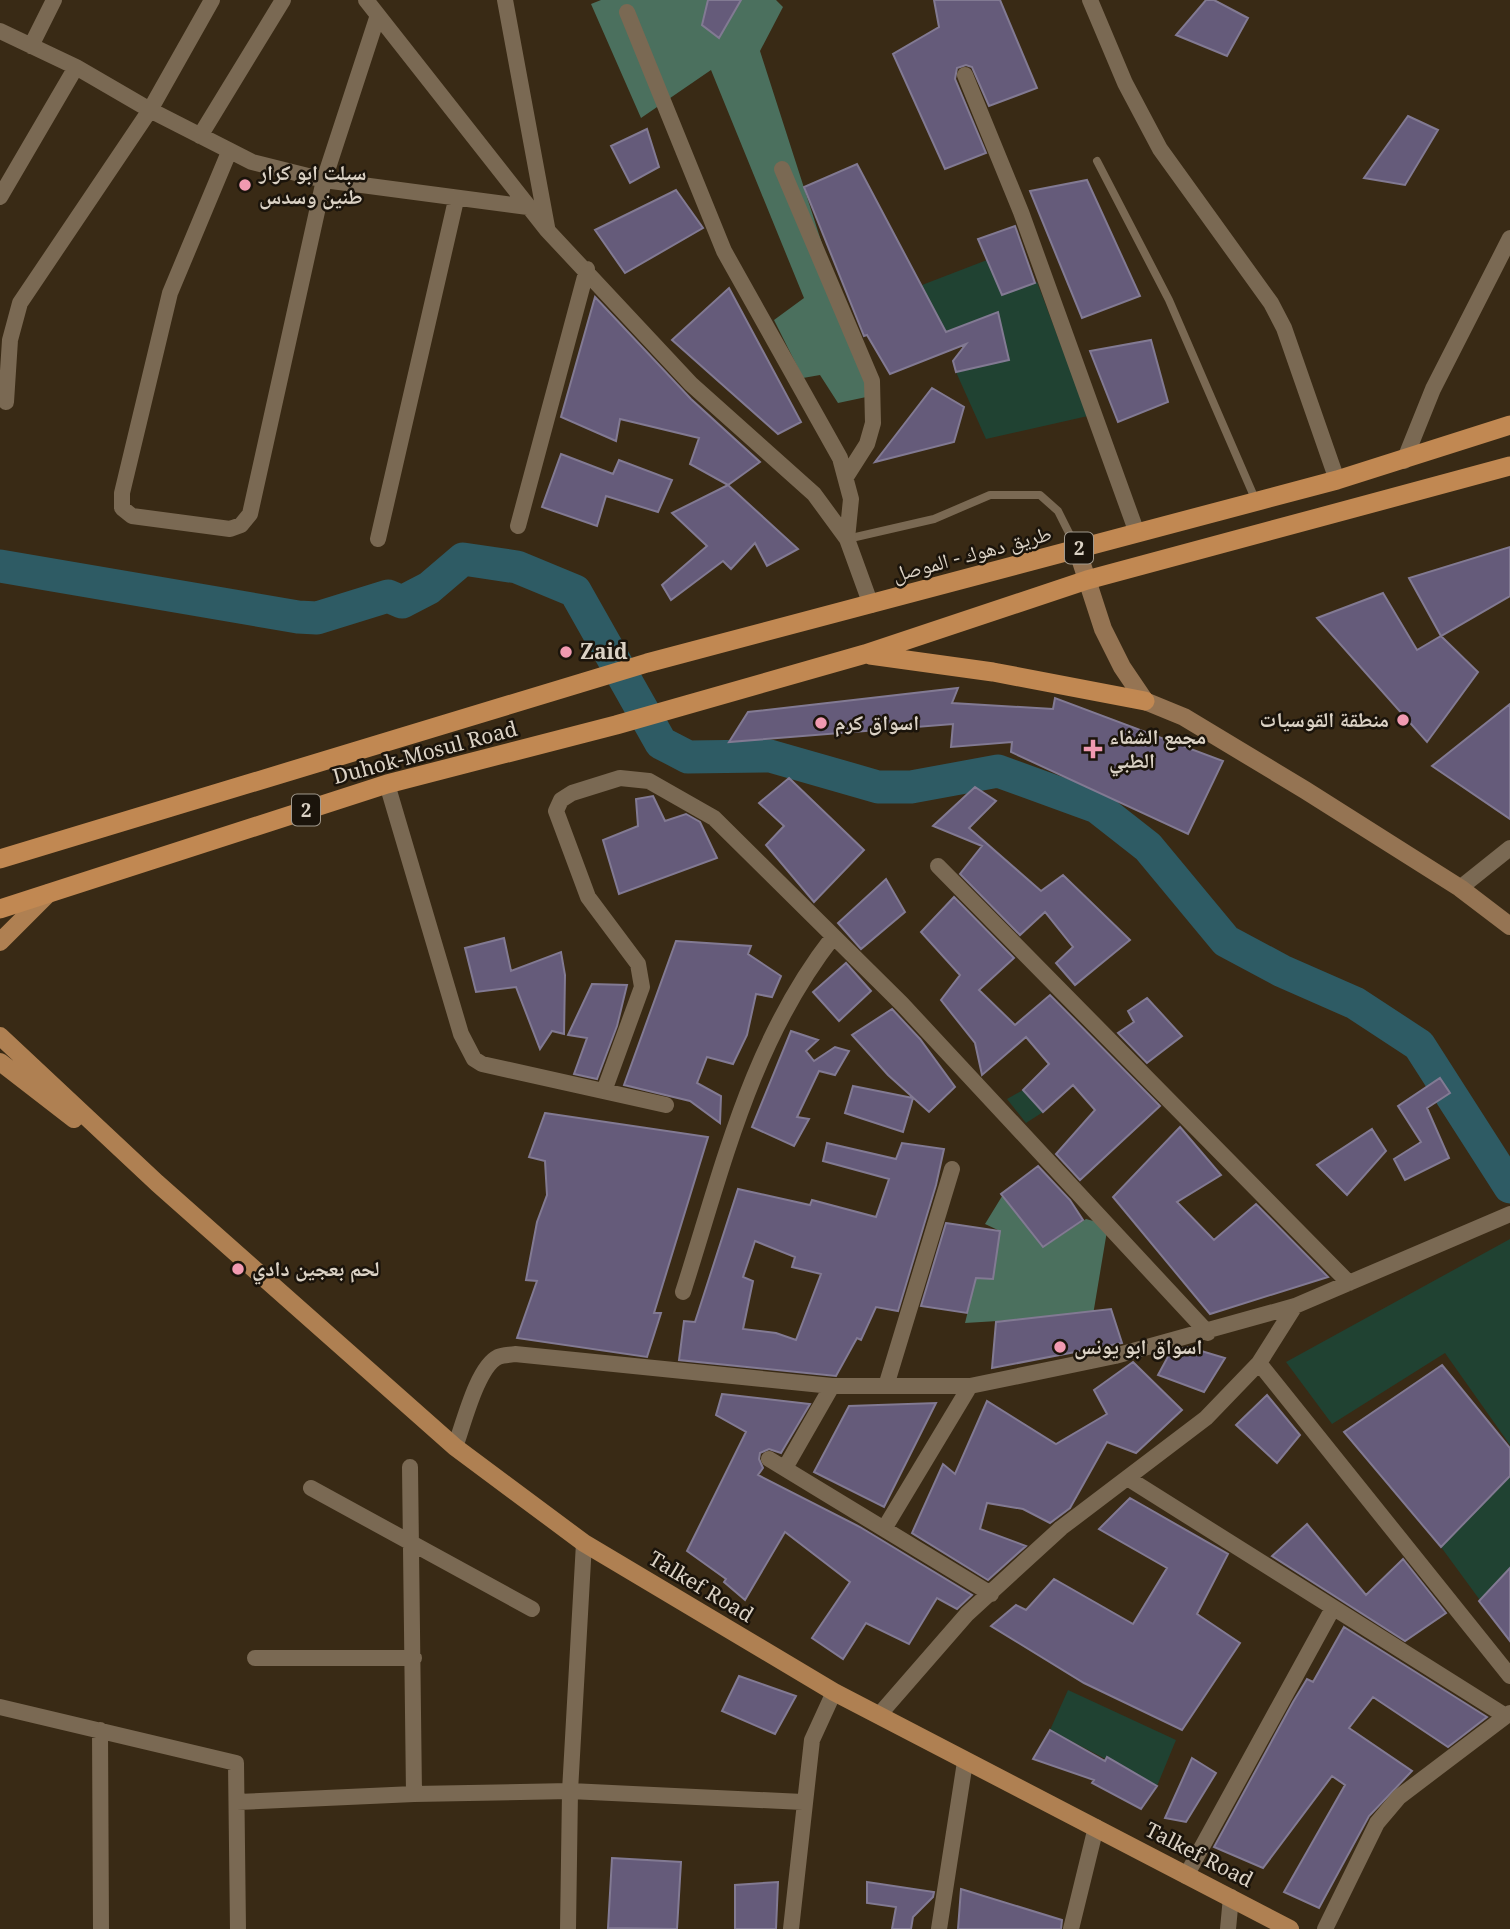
<svg xmlns="http://www.w3.org/2000/svg" width="1510" height="1929" font-family="'Noto Serif','Noto Naskh Arabic',serif">
  <style>
    .green { fill: #204232 }
    .forest { fill: #4b705e }
    .lines { fill: none; stroke-linecap: round; stroke-linejoin: round }
    .river { stroke: #2e5b64; stroke-width: 33 }
    .building { fill: #655b7a; stroke: #827a93; stroke-width: 2; fill-rule: evenodd }
    .service { stroke: #7a6953; stroke-width: 8 }
    .minor { stroke: #7a6953; stroke-width: 16 }
    .secondary { stroke: #957453; stroke-width: 18 }
    .primary { stroke: #af8052; stroke-width: 18 }
    .trunk { stroke: #c18852; stroke-width: 19 }
    .poi-dot { fill: #f19ab1; stroke: #1b140b; stroke-width: 2.5 }
    .labels { text-anchor: middle; stroke-width: 5; stroke-linejoin: round; paint-order: stroke }
    .shield { fill: #1b140b; stroke: #a1998d; stroke-width: 2 }
    .shield-label { font-size: 19px; font-weight: bold; fill: #dbd2c5 }
    .poi-label { font-size: 21px; font-weight: bold; fill: #dbd2c5; stroke: #1b140b; text-anchor: start }
    .street-label { font-size: 21px; fill: #dbd2c5; stroke: #1b140b }
  </style>
  <rect width="100%" height="100%" fill="#392a15"/>
  <path class="green" d="M987 260 1002 294 1037 282 1088 416 986 439 956 372 1009 360 998 312 944 332 922 285Z
    M1023 1090 1043 1112 1026 1123 1007 1099Z
    M1510 1239V1445L1445 1353 1332 1424 1286 1362Z
    M1510 1476V1581L1485 1607 1441 1547Z
    M1068 1690 1176 1740 1157 1786 1050 1730Z"/>
  <path class="forest" d="M601 0H776L783 7 760 51 871 396 838 403 820 375 803 378 774 320 804 298 711 70 641 118 591 4Z
    M1004 1193 1045 1246 1086 1219 1108 1225 1093 1315 965 1323 976 1278H993L1000 1231 985 1224Z"/>
  <g class="lines">
    <path class="river" d="M0 566 298 617 317 618 388 596 402 602 429 588 463 559 517 567 575 591 661 743 688 757 770 756 878 787H911L998 771 1097 807 1148 847 1226 941 1282 971 1355 1003 1419 1045 1510 1187"/>
  </g>
  <path class="building" d="M708 0H741L719 38 702 25Z
    M934 0H1000L1037 88 989 106 972 67 966 65 957 68 955 79 986 153 945 169 893 54 939 27Z
    M1206 0H1214L1248 18 1227 56 1176 35Z
    M1408 116 1438 130 1405 185 1364 178Z
    M647 129 659 167 630 183 611 146Z
    M857 164 946 332 998 312 1009 360 956 372 953 361 966 344 890 374 867 335 864 336 804 187Z
    M1087 180 1140 296 1082 318 1030 191Z
    M676 190 703 228 625 273 595 230Z
    M1015 226 1035 283 1002 295 978 239Z
    M729 288 801 422 778 434 672 340Z
    M595 297 691 399 760 462 728 485 690 464 699 438 620 419 616 441 561 417Z
    M1151 340 1168 402 1118 422 1090 351Z
    M932 388 964 407 954 442 875 462Z
    M561 454 613 474 619 460 672 480 658 512 606 496 597 526 542 507Z
    M728 485 798 549 767 566 755 543 731 569 723 561 671 600 662 585 707 546 672 513Z
    M1510 547V596L1441 636 1409 578Z
    M1383 593 1417 650 1441 636 1478 672 1427 742 1317 618Z
    M958 688 952 703 1053 709 1055 698 1223 761 1188 834 1011 752 1012 742 951 747 953 724 729 742 748 712Z
    M1510 704V819L1432 766Z
    M789 778 864 850 814 902 766 845 784 826 759 803Z
    M975 787 996 801 969 828 1041 891 1063 875 1130 940 1075 985 1056 963 1073 947 1045 912 1020 935 960 874 982 846 933 826Z
    M653 796 665 821 686 814 700 822 717 858 619 894 603 840 638 826 636 799Z
    M886 879 905 912 861 949 838 923Z
    M954 897 1014 958 979 990 1015 1025 1050 995 1160 1106 1080 1180 1056 1154 1095 1110 1073 1085 1043 1112 1023 1090 1049 1064 1026 1037 982 1075 975 1043 941 1000 960 975 921 932Z
    M504 938 511 971 561 952 565 975 564 1034 552 1031 540 1049 516 987 476 992 465 948Z
    M676 941 751 946 748 954 781 976 772 997 756 994 747 1035 733 1064 707 1057 697 1083 721 1096 720 1123 690 1101 624 1085Z
    M846 963 871 991 839 1021 813 992Z
    M592 984 627 985 617 1026 597 1079 574 1074 587 1038 568 1035Z
    M1147 998 1182 1036 1147 1063 1118 1033 1134 1022 1128 1011Z
    M892 1009 920 1039 955 1087 929 1112 888 1075 852 1035Z
    M791 1031 818 1040 806 1051 814 1061 835 1047 849 1051 835 1075 819 1071 797 1117 809 1119 794 1146 752 1127Z
    M1440 1078 1450 1093 1427 1108 1449 1158 1405 1180 1394 1159 1421 1142 1398 1106Z
    M853 1086 913 1098 903 1132 845 1113Z
    M545 1113 708 1137 654 1313H661L647 1357 517 1338 537 1281 526 1280 537 1222 547 1195 545 1161 529 1157Z
    M1180 1127 1221 1175 1177 1202 1214 1240 1256 1204 1328 1277 1210 1314 1113 1197Z
    M1372 1129 1386 1151 1347 1195 1317 1165Z
    M827 1143 896 1159 902 1143 944 1149 936 1185 898 1311 876 1307 861 1340 857 1338 836 1376 679 1360 684 1321 695 1322 738 1189 810 1205 812 1200 876 1217 889 1179 823 1161ZM755 1241 795 1257 792 1267 821 1274 796 1340 776 1333 743 1329 753 1281 743 1277Z
    M1038 1166 1070 1200 1083 1220 1043 1247 1001 1194Z
    M946 1223 1000 1231 993 1279 976 1278 967 1313 921 1306Z
    M1111 1309 1122 1343 992 1368 996 1322Z
    M1188 1347 1225 1358 1204 1392 1158 1375 1171 1351Z
    M1133 1362 1182 1410 1136 1453 1107 1442 1070 1508 1050 1523 1023 1509 987 1503 980 1529 1026 1546 988 1580 912 1533 943 1464 955 1474 987 1401 1056 1444 1107 1414 1094 1390Z
    M1442 1365 1510 1448V1476L1441 1547 1344 1432Z
    M722 1394 810 1404 781 1453 769 1449 760 1453 759 1459 763 1468 758 1475 860 1527 972 1595 957 1609 937 1598 909 1644 866 1623 843 1659 812 1638 850 1582 785 1532 745 1600 724 1582 726 1579 687 1551 746 1432 716 1415Z
    M1267 1395 1300 1435 1277 1463 1236 1425Z
    M936 1403 884 1507 814 1472 849 1406Z
    M1130 1498 1228 1554 1197 1614 1240 1643 1182 1730 1084 1683 991 1626 1016 1605 1026 1610 1054 1579 1133 1624 1167 1568 1099 1529Z
    M1307 1524 1366 1595 1403 1559 1446 1613 1405 1641 1272 1556Z
    M1510 1568V1641L1479 1601Z
    M1344 1627 1487 1717 1448 1747 1373 1697 1349 1728 1412 1771 1369 1816 1319 1908 1284 1892 1345 1785 1332 1776 1263 1868 1214 1847 1293 1702 1307 1679 1313 1682Z
    M739 1676 796 1696 775 1734 722 1711Z
    M1050 1730 1105 1761 1107 1757 1157 1786 1141 1809 1092 1783 1094 1780 1033 1759Z
    M1192 1758 1216 1773 1186 1822 1165 1818Z
    M612 1858 681 1862 677 1929 608 1928Z
    M778 1882 776 1929H735V1885Z
    M867 1882 934 1892 933 1897 913 1917 911 1929H892L896 1907 867 1903Z
    M961 1889 1062 1920 1061 1929H958Z"/>
  <g class="lines">
    <path class="service" d="M1097 161 1169 300 1256 501
      M847 539 934 519 990 495H1040L1058 511 1077 549"/>
    <path class="minor" d="M366 0 547 230 691 384 814 494 847 539 871 605
      M505 0 547 227
      M1090 0 1125 83 1160 149 1271 303 1284 328 1337 480
      M627 12 724 251 840 458 851 499 847 539
      M0 31 76 67 150 110 252 162 324 180 528 207
      M31 46 54 0
      M965 75 1021 212 1137 533
      M200 136 283 0
      M229 152 170 293 122 493V508L132 516 230 529 241 525 250 514 324 180 378 15
      M782 169 872 381 873 423 867 444 846 477
      M0 197 76 67
      M6 402 10 340 20 303 150 110 212 0
      M1404 461 1433 389 1510 238
      M518 526 587 269
      M378 539 456 200
      M387 784 461 1034 474 1059 482 1064 666 1105
      M938 866 1349 1283
      M1460 888 1510 848
      M604 1091 642 987 638 964 588 897 556 811 561 800 572 793 620 778 649 781 714 818 902 1004 1208 1333
      M683 1292C723 1167 751 1042 833 937
      M1259 1363 1510 1676
      M886 1386 952 1169
      M455 1447C463 1426 477 1367 498 1357 503 1355 510 1355 515 1354L832 1386H970L1115 1356 1295 1306 1510 1214
      M769 1459 991 1594
      M410 1467 414 1794
      M785 1468 832 1386
      M1129 1479 1504 1715
      M311 1488 532 1609
      M884 1529 970 1386
      M255 1658H414
      M0 1707 236 1763 238 1929
      M879 1715 967 1614 1061 1528 1206 1418 1259 1363 1295 1306
      M100 1730 101 1929
      M237 1802 414 1794 570 1791 803 1802
      M1186 1876 1333 1608
      M568 1929 570 1791 584 1543
      M791 1929 812 1740 834 1692
      M939 1929 965 1762
      M1071 1929 1096 1827
      M1228 1929 1231 1897
      M1325 1929 1377 1823 1399 1797 1510 1713"/>
    <path class="secondary" d="M1077 549 1103 629 1122 667 1145 701 1184 717 1305 790 1460 888 1510 926"/>
    <path class="primary" d="M0 942 49 893
      M0 1036 157 1183 455 1447 584 1543 834 1692 1290 1929
      M0 1062 74 1119"/>
    <path class="trunk" d="M870 655 993 672 1145 701
      M0 859 647 663 1337 480 1510 425
      M0 909 387 784 616 725 865 654 1087 580 1510 466"/>
  </g>
  <g class="poi-dot">
    <circle cx="245" cy="185" r="7"/>
    <circle cx="566" cy="652" r="7"/>
    <circle cx="1403" cy="720" r="7"/>
    <circle cx="821" cy="723" r="7"/>
    <path d="M1089.5 738.5h7v7h7v7h-7v7h-7v-7h-7v-7h7z"/>
    <circle cx="238" cy="1269" r="7"/>
    <circle cx="1060" cy="1347" r="7"/>
  </g>
  <g class="labels">
    <g class="shield">
      <rect x="1065" y="532.5" width="28" height="31" rx="5"/>
      <rect x="292" y="794.5" width="28" height="31" rx="5"/>
    </g>
    <g class="shield-label">
      <text x="1079" y="555">2</text>
      <text x="306" y="817">2</text>
    </g>
    <g class="poi-label">
      <text x="259" y="180">سبلت ابو كرار<tspan x="259" dy="24">طنين وسدس</tspan></text>
      <text x="580" y="659">Zaid</text>
      <text x="1389" y="727" text-anchor="end">منطقة القوسيات</text>
      <text x="835" y="730">اسواق كرم</text>
      <text x="1109" y="744">مجمع الشفاء<tspan x="1109" dy="24">الطبي</tspan></text>
      <text x="252" y="1276">لحم بعجين دادي</text>
      <text x="1074" y="1354">اسواق ابو يونس</text>
    </g>
    <g class="street-label">
      <text transform="translate(972 554) rotate(-15)" y="7">طريق دهوك - الموصل</text>
      <text transform="translate(425 753) rotate(-15)" y="7">Duhok-Mosul Road</text>
      <text transform="translate(701 1587) rotate(31)" y="7">Talkef Road</text>
      <text transform="translate(1199 1855) rotate(27)" y="7">Talkef Road</text>
    </g>
  </g>
</svg>
